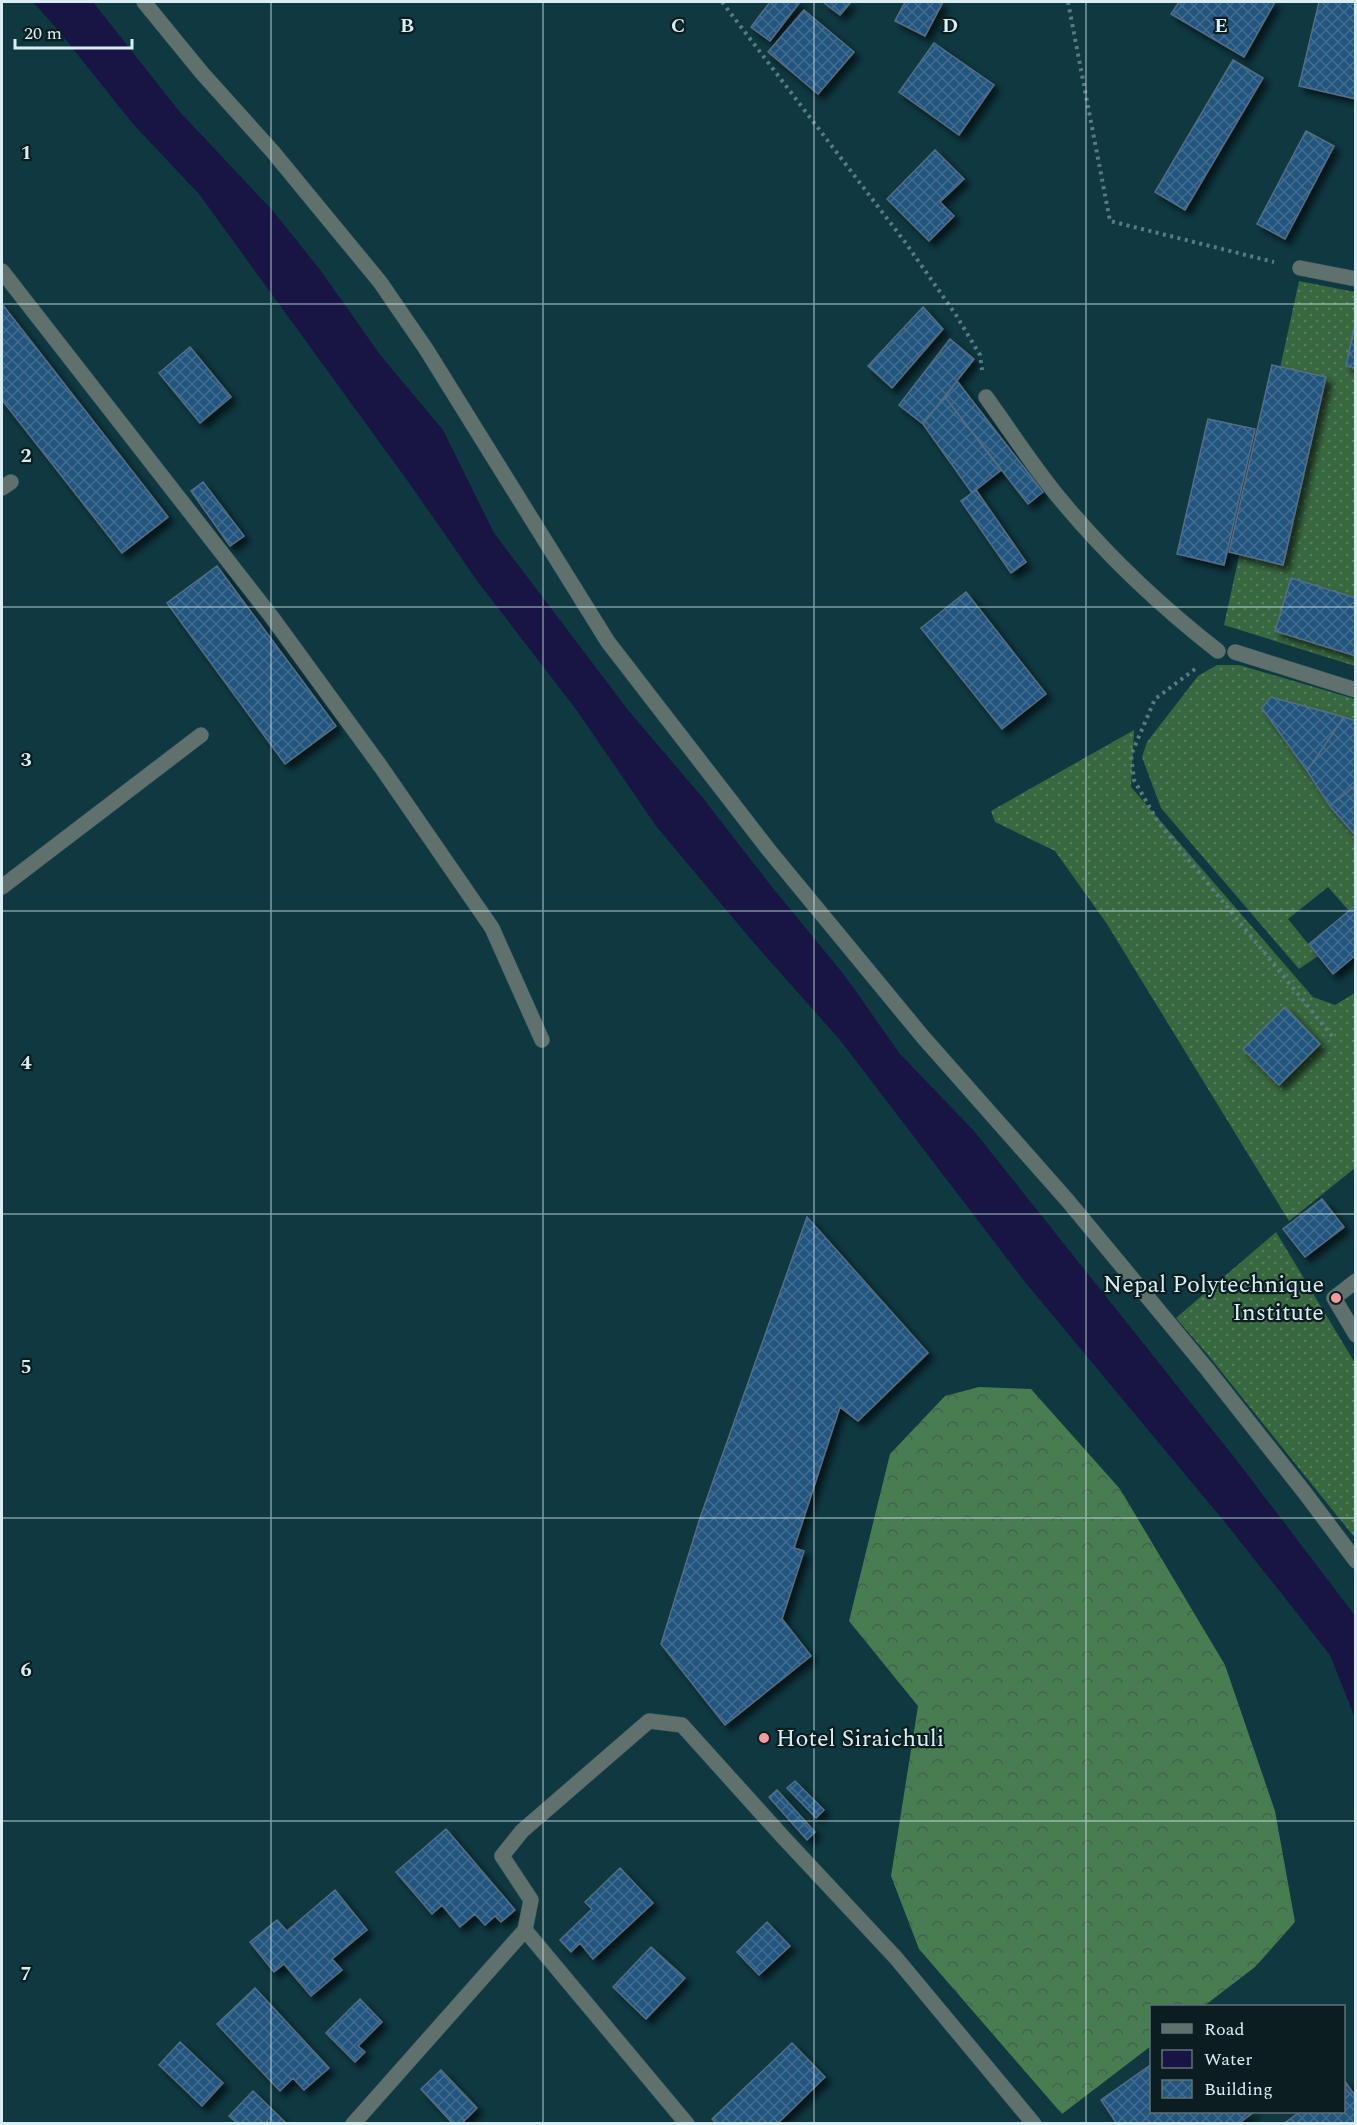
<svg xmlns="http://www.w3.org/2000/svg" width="1357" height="2125" font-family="Spectral,serif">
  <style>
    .grass { fill: url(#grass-dots) }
    .forest { fill: url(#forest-crowns) }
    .water { fill: #181544 }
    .building { fill: url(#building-cross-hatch); stroke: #556e85; stroke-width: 1.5; filter: url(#shadow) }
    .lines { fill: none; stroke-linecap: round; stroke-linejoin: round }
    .service-casing { stroke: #2f555d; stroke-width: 16 }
    .minor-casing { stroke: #2f555d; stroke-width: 16 }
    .path { stroke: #597b82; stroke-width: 4; stroke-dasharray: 3 4.5; stroke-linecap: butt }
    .service { stroke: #60716d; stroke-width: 15 }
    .minor { stroke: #60716d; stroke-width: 15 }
    .grid { fill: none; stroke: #d9eef3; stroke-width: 1.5; stroke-opacity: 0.55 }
    .poi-dot { fill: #f59b9c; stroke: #0c1d21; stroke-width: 2 }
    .labels { text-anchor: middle; stroke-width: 4.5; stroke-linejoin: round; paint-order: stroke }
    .poi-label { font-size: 24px; fill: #d9eef3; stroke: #0c1d21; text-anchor: end }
    .grid-label { font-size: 20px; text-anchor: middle; font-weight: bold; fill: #d9eef3; stroke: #0c1d21; stroke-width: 4.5; stroke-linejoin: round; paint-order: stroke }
  </style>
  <defs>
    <pattern id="grass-dots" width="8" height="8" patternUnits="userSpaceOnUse" patternTransform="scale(1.5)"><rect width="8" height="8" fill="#386840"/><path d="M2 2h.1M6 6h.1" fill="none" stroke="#547e5c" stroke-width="1.8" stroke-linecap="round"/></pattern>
    <pattern id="forest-crowns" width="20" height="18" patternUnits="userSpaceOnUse" patternTransform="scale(1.5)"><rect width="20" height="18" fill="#487c51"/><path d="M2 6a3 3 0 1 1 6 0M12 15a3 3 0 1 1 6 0" fill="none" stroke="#44624d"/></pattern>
    <pattern id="building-cross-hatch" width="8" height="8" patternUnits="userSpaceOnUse" patternTransform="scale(1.5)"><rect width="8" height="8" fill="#23547e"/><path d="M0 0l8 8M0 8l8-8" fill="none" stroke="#426d91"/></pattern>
    <filter id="shadow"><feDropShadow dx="5.5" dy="5.5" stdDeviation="3" flood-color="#0009"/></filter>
  </defs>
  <rect width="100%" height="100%" fill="#0f3841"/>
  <path class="grass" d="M1299 281 1355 292V666L1224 625Z
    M1217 665H1239L1355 699V721L1271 697 1262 708 1330 806 1355 836V905L1349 911 1328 887 1288 919 1318 956 1299 969 1161 808 1142 757 1147 742 1198 676Z
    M1134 730 1131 787 1313 997 1335 1005 1355 993V1168L1289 1221 1107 924 1055 851 995 822 991 811Z
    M1276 1232 1355 1363V1538L1208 1355 1176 1318Z"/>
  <path class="forest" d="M979 1387 1031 1389 1120 1489 1225 1665 1275 1811 1295 1922 1255 1967 1204 2006H1152L1151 2046 1062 2114 919 1949 891 1876 918 1706 849 1621 890 1454 945 1396Z"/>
  <path class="water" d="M33 2H93L179 111 273 211 321 271 381 356 443 430 494 533 628 710 702 797 772 887 845 976 900 1054 974 1131 1072 1254 1238 1462 1353 1613 1356 1618 1355 1718 1330 1655 1228 1526 1025 1282 840 1040 754 943 656 826 578 712 478 582 412 487 199 194 133 124 58 30Z"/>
  <path class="building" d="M770 2H800L770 41 751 27Z
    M823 2H851L840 15Z
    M905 2H943L925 36 895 21Z
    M1179 2H1275L1244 57 1171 14Z
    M1319 2H1356V99L1299 86Z
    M804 10 854 52 818 94 768 52Z
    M934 43 994 85 959 135 899 92Z
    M1233 60 1263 78 1185 210 1155 192Z
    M1306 131 1334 146 1285 239 1257 224Z
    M935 150 964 179 940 202 954 216 929 241 887 199Z
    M2 304 168 517 122 553 2 400Z
    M923 307 943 329 892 388 868 366Z
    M1356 319V368L1346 366Z
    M950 339 974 359 923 424 899 405Z
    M190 347 231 397 200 423 159 373Z
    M1272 365 1326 377 1283 565 1229 552Z
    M957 381 1043 492 1028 504 945 397Z
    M945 397 1001 470 972 493 923 424Z
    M1208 419 1255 429 1224 565 1177 554Z
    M203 482 244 536 230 546 191 491Z
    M976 490 1026 562 1011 573 961 501Z
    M217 566 336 726 285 764 167 603Z
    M1291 578 1356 598V656L1275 631Z
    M966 592 1046 694 1002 729 921 628Z
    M1271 697 1344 717 1307 771 1262 708Z
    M1344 717 1356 721V785L1330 806 1307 771Z
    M1356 785V836L1330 806Z
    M1356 905V955L1333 974 1309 944Z
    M1285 1007 1320 1044 1279 1085 1243 1049Z
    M1322 1199 1344 1227 1305 1257 1283 1229Z
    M807 1217 928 1353 858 1421 840 1407 794 1548 804 1551 782 1619 811 1656 725 1725 661 1644 700 1518Z
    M795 1781 824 1810 816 1818 787 1788Z
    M777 1790 815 1832 807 1840 769 1797Z
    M446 1829 515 1910 501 1922 495 1916 485 1925 475 1914 460 1927 442 1905 432 1914 396 1872Z
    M620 1868 653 1903 593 1959 580 1943 571 1952 560 1940 592 1909 585 1902Z
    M335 1890 367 1930 332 1959 342 1970 311 1996 284 1964 274 1972 250 1942 277 1920 287 1931Z
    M767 1922 790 1946 759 1975 737 1952Z
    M651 1947 685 1978 646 2019 613 1987Z
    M255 1988 329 2068 304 2090 293 2078 280 2091 217 2024Z
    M360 1999 382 2022 358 2046 365 2052 355 2062 326 2033Z
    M180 2042 223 2083 202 2106 159 2065Z
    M792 2043 825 2077 777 2124H717L712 2119Z
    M1152 2064V2112H1254L1238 2124H1117L1101 2100Z
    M441 2070 477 2108 461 2124H453L421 2089Z
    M1344 2080 1356 2097V2124H1283L1300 2112H1344Z
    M253 2091 287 2124H238L229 2116Z"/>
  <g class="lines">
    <defs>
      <path id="service" d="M2 271 271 616 381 767 492 928 542 1040
        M986 397C1009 429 1031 463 1056 494 1104 553 1159 605 1218 651
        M2 488 11 482
        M1235 652 1356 690
        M2 887 201 735
        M1356 1281 1334 1298 1356 1335"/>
      <path id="minor" d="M144 2 202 73 273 152 380 282 426 349 608 642 768 849 923 1037 1068 1201 1207 1369 1305 1493 1356 1561
        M1300 268 1356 279
        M525 1930 531 1900 502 1856 522 1831 649 1721 682 1725 782 1836 896 1958 1034 2124
        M353 2124 525 1930 687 2124"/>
    </defs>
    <use href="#service" class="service-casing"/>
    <use href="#minor" class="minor-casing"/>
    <path class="path" d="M722 2 905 242 956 315 980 355 982 370
      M1068 2 1110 221 1274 262
      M1195 669 1155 699 1131 755 1134 780 1158 822 1333 1037"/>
    <use href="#service" class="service"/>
    <use href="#minor" class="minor"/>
  </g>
  <path class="grid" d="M271 2V2124M543 2V2124M814 2V2124M1086 2V2124M2 304H1356M2 607H1356M2 911H1356M2 1214H1356M2 1518H1356M2 1821H1356"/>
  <g class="poi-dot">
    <circle cx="1336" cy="1298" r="6"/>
    <circle cx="764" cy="1738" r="6"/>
  </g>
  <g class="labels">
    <g class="poi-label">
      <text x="1324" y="1292">Nepal Polytechnique<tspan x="1324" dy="28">Institute</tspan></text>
      <text x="776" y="1746" text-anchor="start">Hotel Siraichuli</text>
    </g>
  </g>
  <g class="grid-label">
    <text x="407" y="32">B</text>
    <text x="678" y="32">C</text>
    <text x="950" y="32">D</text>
    <text x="1221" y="32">E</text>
    <text x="26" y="159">1</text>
    <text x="26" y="462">2</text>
    <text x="26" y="766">3</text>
    <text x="26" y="1069">4</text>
    <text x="26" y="1373">5</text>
    <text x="26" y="1676">6</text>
    <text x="26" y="1980">7</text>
  </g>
  <rect width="1357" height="2125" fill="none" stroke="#d9eef3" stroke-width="6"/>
  <rect x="1150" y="2005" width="195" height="108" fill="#0c1d21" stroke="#5e7175" stroke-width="1.5"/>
  <rect x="1162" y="2024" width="30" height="9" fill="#60716d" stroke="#5e7175" stroke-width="1.5"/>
  <text x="1204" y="2035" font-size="18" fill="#d9eef3">Road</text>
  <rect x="1162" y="2050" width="30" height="18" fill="#181544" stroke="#5e7175" stroke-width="1.5"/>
  <text x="1204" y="2065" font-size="18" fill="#d9eef3">Water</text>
  <rect x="1162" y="2080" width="30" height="18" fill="url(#building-cross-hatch)" stroke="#5e7175" stroke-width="1.5"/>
  <text x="1204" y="2095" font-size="18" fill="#d9eef3">Building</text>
  <path d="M15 39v9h117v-9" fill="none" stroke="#d9eef3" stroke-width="3"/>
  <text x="24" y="39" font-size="18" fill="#d9eef3" stroke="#0c1d21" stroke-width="4.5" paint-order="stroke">20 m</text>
</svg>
